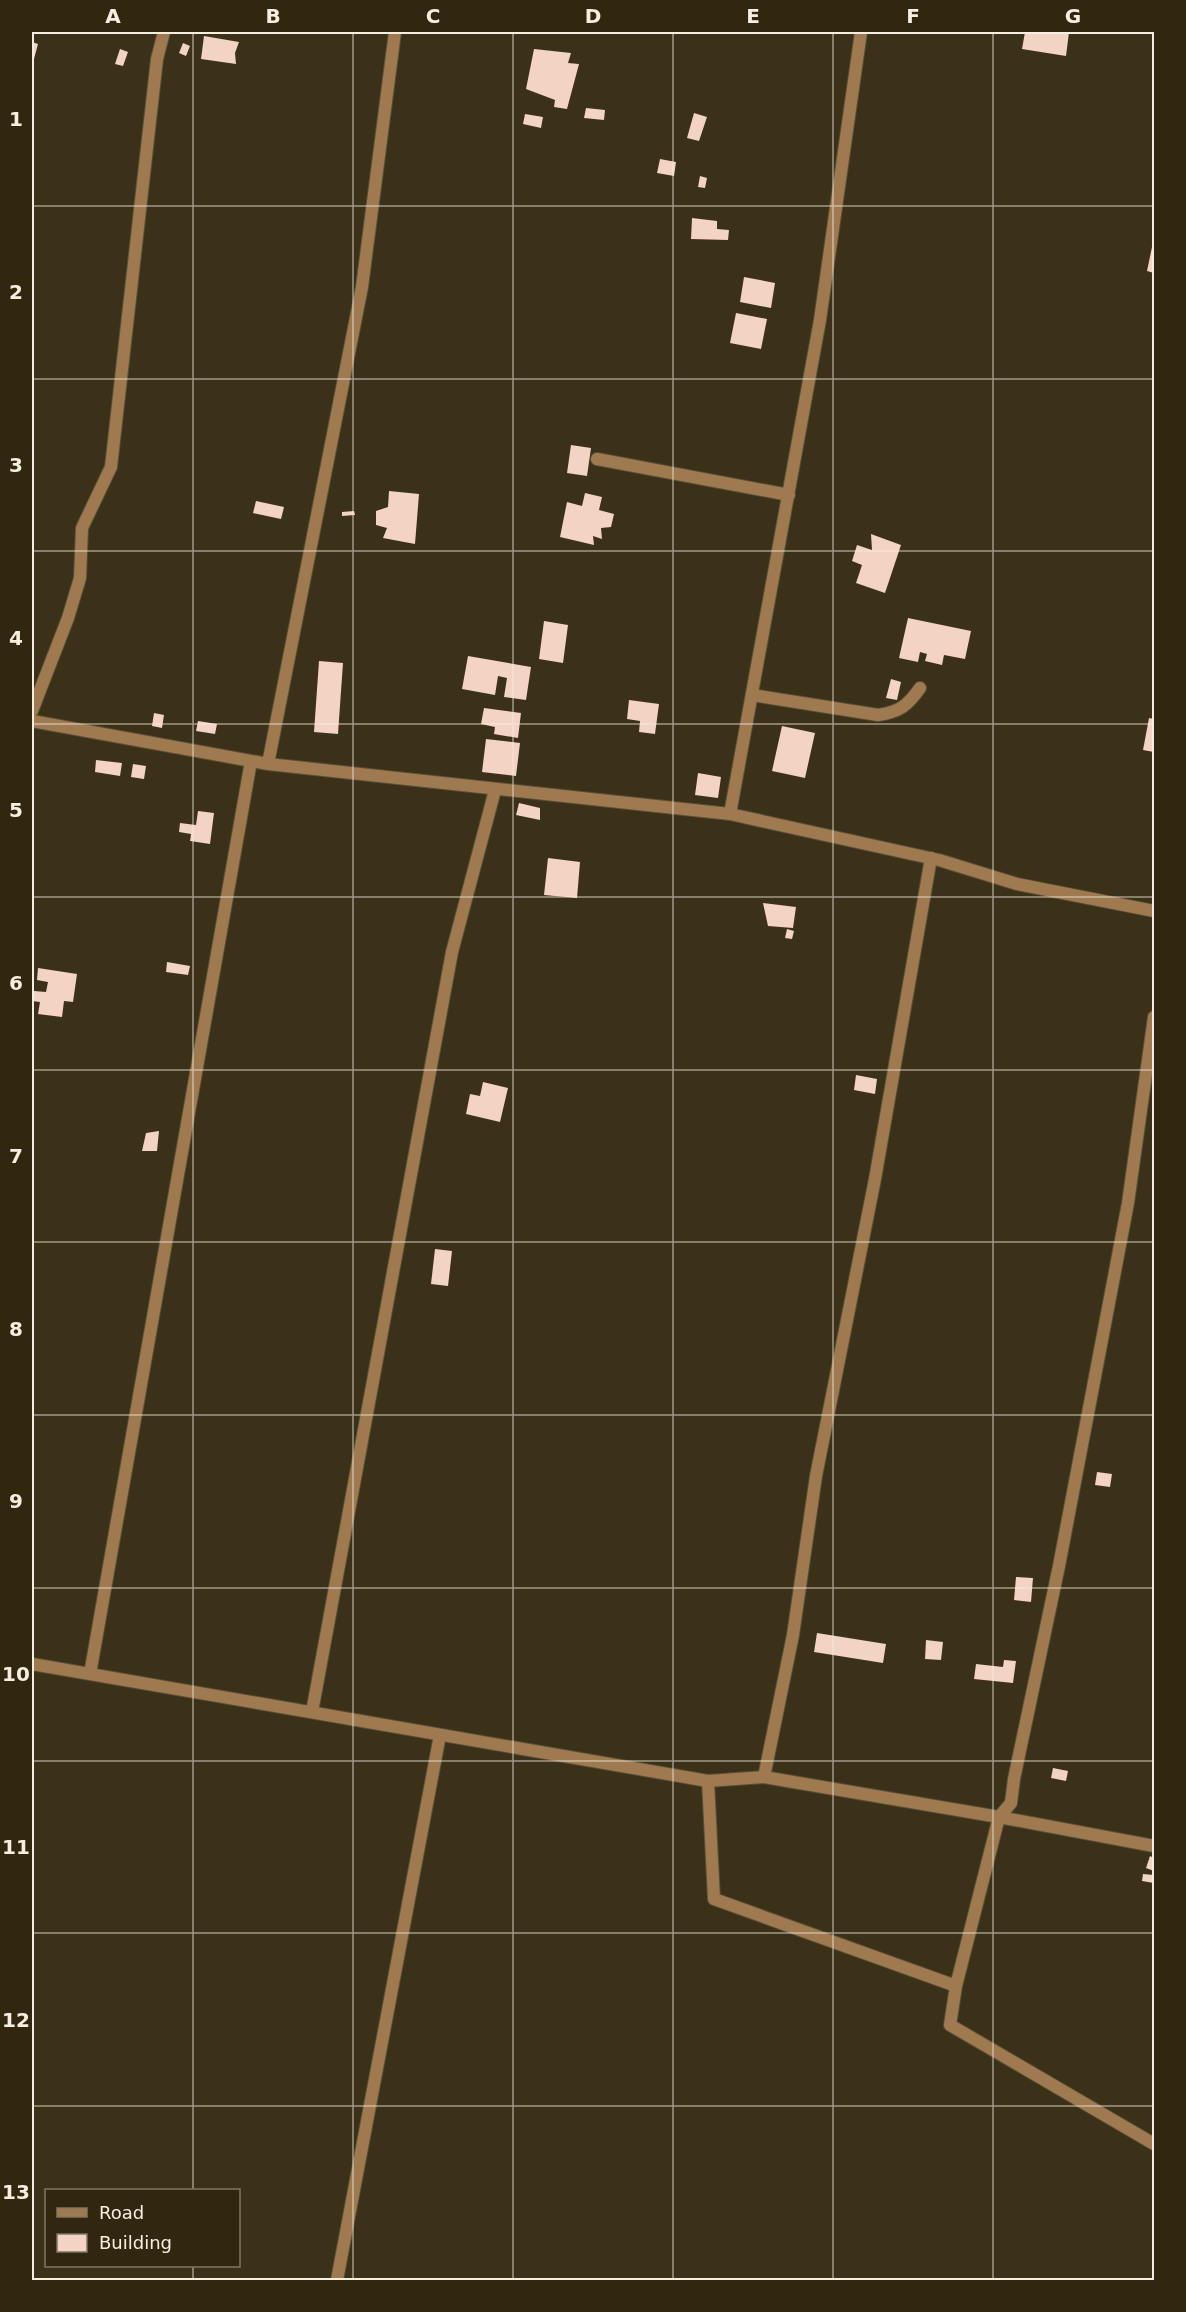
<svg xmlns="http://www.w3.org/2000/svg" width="1186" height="2312" font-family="'DejaVu Sans',sans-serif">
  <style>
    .building { fill: #f3d3c3 }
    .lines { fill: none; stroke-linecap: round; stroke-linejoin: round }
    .street-casing { stroke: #594f38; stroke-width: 14 }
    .street { stroke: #9f794f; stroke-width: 12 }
    .grid { fill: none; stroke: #f6efe1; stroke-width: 1.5; stroke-opacity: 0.55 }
    .neatline { fill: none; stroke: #f6efe1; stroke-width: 2 }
    .grid-label { font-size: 20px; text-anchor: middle; font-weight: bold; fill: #f6efe1 }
  </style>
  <rect width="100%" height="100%" fill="#3b3018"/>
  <path class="building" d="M1025 32H1069L1066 56 1022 49Z
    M204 36 239 42 235 53 236 64 201 59Z
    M32 42 38 44 34 59 32 58Z
    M183 43 190 46 186 56 179 53Z
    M120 49 128 52 123 66 115 64Z
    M534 49 571 53 568 63 579 64 567 109 554 107 555 100 526 89Z
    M586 108 605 110 604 120 584 118Z
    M694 113 707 117 699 141 687 138Z
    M525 114 543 117 541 128 523 124Z
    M660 159 676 162 674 176 657 173Z
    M700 176 707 178 705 188 698 187Z
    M692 218 717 221V229L729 230 728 240 691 239Z
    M1152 247H1154V273L1147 271Z
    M744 277 775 283 771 308 740 302Z
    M736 313 767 319 761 349 730 343Z
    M571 445 591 448 587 476 567 473Z
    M389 491 419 494 415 544 383 538 387 528 376 525V511L388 507Z
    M585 493 602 497 599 510 614 514 611 527 601 528 602 539 593 536 594 545 560 537 567 502 582 506Z
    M256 501 284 507 281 519 253 513Z
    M354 511 355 515 342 516V512Z
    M871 534 901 545 885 593 856 583 862 565 852 561 857 545 872 550Z
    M908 618 971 631 965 659 944 655 942 665 925 661 927 654 920 652 918 662 899 658Z
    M544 621 568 625 563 663 539 659Z
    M468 656 531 667 526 700 504 697 507 678 498 676 495 695 462 689Z
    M319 661 343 663 338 734 314 732Z
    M891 679 901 682 897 700 886 698Z
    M629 700 659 704 655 734 639 732 640 721 627 719Z
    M484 708 521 713 518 738 494 734 495 727 481 724Z
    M154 713 164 715 162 728 152 726Z
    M1149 718 1154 719V752L1143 750Z
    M198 721 217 724 215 734 196 731Z
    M782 726 815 733 805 778 772 771Z
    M486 739 520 743 516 776 482 772Z
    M96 760 122 763 120 776 95 772Z
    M133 764 146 766 144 779 131 777Z
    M698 773 721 777 718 798 695 795Z
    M519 803 540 808V820L516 815Z
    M198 811 214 813 210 844 190 841 191 834 179 832 180 823 196 825Z
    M548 858 580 862 577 898 544 895Z
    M763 903 796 907 793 928 768 926Z
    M787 929 794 931 792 939 785 938Z
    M167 962 190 966 188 975 166 972Z
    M38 968 77 974 73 1002 64 1001 62 1017 38 1014 40 1002 32 1001 34 991 46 992 48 982 37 980Z
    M856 1075 877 1079 875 1094 854 1090Z
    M483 1082 508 1088 500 1122 466 1114 470 1094 480 1096Z
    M159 1131 157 1151H142L146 1133Z
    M435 1249 452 1251 448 1286 431 1284Z
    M1097 1472 1112 1474 1110 1487 1095 1485Z
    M1016 1577 1033 1578 1031 1602 1014 1600Z
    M817 1633 886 1644 883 1663 814 1652Z
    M926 1640 943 1642 941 1660 925 1659Z
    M1004 1660 1016 1661 1013 1683 974 1679 976 1664 1003 1667Z
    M1053 1768 1068 1771 1066 1781 1051 1778Z
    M1150 1856 1154 1858V1871L1146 1868Z
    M1143 1874 1154 1875V1883L1142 1881Z"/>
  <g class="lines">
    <defs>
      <path id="street" d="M597 459 789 495
        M752 695 878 715C900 712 908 705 920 688
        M32 711 68 618 80 578 82 528 111 467 157 59 164 32
        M32 721 268 764 730 814 939 860 1017 884 1154 911
        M268 764 362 287 395 32
        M730 814 820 320 861 32
        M32 1664 708 1781 764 1777 999 1817 1011 1803 1014 1779 1059 1566 1128 1203 1154 1017
        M90 1674 251 761
        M312 1712 452 952 495 790
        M764 1777 793 1635 816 1476 875 1179 931 858
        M708 1781 714 1899 956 1986 950 2025 1154 2144
        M956 1986 999 1817 1154 1846
        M337 2280 440 1735"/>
    </defs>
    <use href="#street" class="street-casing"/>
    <use href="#street" class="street"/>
  </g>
  <path class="grid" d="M193 32V2190M353 32V2280M513 32V2280M673 32V2280M833 32V2280M993 32V2280M32 206H1154M32 379H1154M32 551H1154M32 724H1154M32 897H1154M32 1070H1154M32 1242H1154M32 1415H1154M32 1588H1154M32 1761H1154M32 1933H1154M32 2106H1154M193 2266V2280"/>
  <rect width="1186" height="2312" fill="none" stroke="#31260e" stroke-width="66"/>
  <rect x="45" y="2189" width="195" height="78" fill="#31260e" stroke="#807662" stroke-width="1.5"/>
  <rect x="57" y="2208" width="30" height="9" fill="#9f794f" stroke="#807662" stroke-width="1.5"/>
  <text x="99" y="2219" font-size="18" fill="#f6efe1">Road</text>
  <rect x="57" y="2234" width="30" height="18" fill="#f3d3c3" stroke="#807662" stroke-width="1.5"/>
  <text x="99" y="2249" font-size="18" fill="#f6efe1">Building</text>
  <rect x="33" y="33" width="1120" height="2246" class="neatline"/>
  <g class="grid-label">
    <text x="113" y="23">A</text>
    <text x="273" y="23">B</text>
    <text x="433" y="23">C</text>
    <text x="593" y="23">D</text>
    <text x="753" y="23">E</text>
    <text x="913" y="23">F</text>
    <text x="1073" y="23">G</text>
    <text x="16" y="126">1</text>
    <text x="16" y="299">2</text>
    <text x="16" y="472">3</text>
    <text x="16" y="645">4</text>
    <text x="16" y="817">5</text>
    <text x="16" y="990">6</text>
    <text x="16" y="1163">7</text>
    <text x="16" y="1336">8</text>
    <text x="16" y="1508">9</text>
    <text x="16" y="1681">10</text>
    <text x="16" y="1854">11</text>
    <text x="16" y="2027">12</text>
    <text x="16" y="2199">13</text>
  </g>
</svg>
